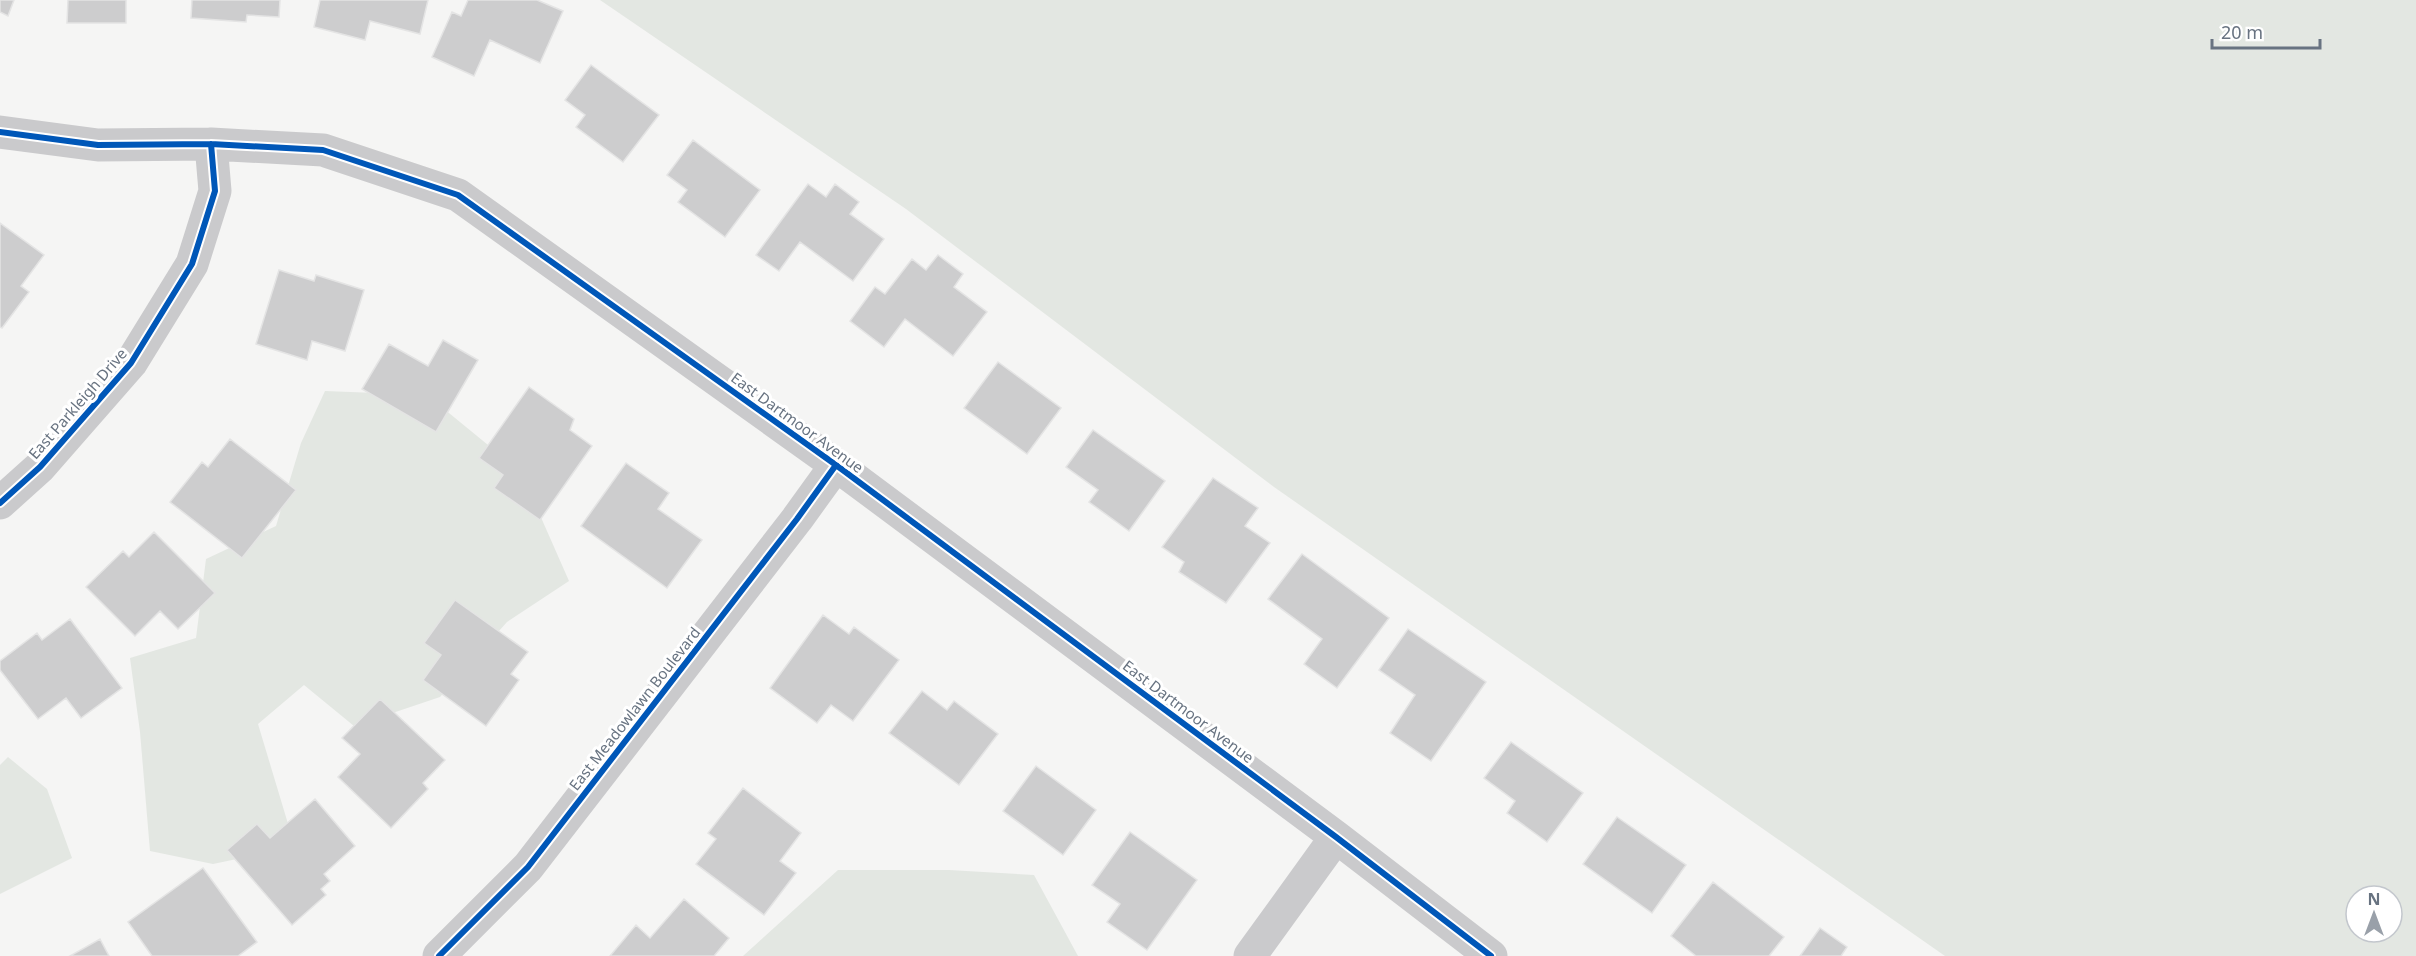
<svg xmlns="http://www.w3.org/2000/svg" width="2416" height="956" font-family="'Noto Sans',sans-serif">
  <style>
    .green { fill: #e3e7e2; fill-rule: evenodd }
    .building { fill: #cdcdce; stroke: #e4e4e4; stroke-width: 1.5 }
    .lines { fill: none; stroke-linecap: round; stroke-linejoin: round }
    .minor { stroke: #cacacc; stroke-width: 33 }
    .cycleway-casing { stroke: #fff; stroke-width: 10 }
    .cycleway { stroke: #0057b8; stroke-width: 6 }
    .labels { text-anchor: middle; stroke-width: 6; stroke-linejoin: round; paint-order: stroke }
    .street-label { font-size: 15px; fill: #687381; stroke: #fff }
  </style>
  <rect width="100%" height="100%" fill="#f5f5f4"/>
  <path class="green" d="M600 0H2416V956H1945L1274 487 906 209ZM2356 896H2392V932H2356Z
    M325 391 427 395 521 472 569 581 507 622 440 697 354 726 304 685 258 724 295 847 213 864 150 851 140 732 130 658 196 638 206 559 276 526 301 443Z
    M8 757 47 789 72 858 0 894V765Z
    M838 870H949L1034 875 1078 956H743Z"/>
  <path class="building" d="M0 0H14L8 16 0 12Z
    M68 0H126V23H67Z
    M192 0H280L279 17 247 15 246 22 191 18Z
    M320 0H428L420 34 370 21 365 40 314 27Z
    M468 0H537L563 11 540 63 490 40 474 76 432 57 452 12 461 16Z
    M591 65 659 115 623 162 576 127 585 115 565 100Z
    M693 140 760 190 725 237 678 202 687 190 667 175Z
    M808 184 826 197 835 184 859 202 850 214 884 239 853 281 800 242 779 271 756 255Z
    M0 223 44 255 21 286 29 292 2 328 0 327Z
    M938 255 963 274 954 287 987 312 953 356 905 319 884 347 850 321 875 287 885 294 912 259 926 270Z
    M279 270 314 281 316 275 364 290 345 351 312 341 307 360 256 344Z
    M443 340 478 360 436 432 362 389 389 344 428 366Z
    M998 362 1061 408 1027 454 964 408Z
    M529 387 574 419 570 430 592 446 540 520 494 488 503 475 479 458Z
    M1093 430 1165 481 1129 531 1089 502 1098 490 1066 467Z
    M230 439 296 490 242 558 170 502 202 462 208 467Z
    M626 463 669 493 658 509 702 540 667 588 581 526Z
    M1213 478 1258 508 1245 526 1270 543 1226 603 1179 572 1184 562 1162 547Z
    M154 532 215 593 178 629 160 611 135 636 86 587 123 551 129 557Z
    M1302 554 1389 618 1337 688 1304 664 1322 639 1268 599Z
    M455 600 528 652 511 674 519 680 486 726 423 680 441 655 424 643Z
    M823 615 849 634 854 627 899 660 853 721 831 705 817 723 770 688Z
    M70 619 122 688 81 718 66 698 38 719 0 670V661L37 633 42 640Z
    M1408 629 1486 682 1431 761 1390 733 1415 695 1379 670Z
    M922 691 947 710 954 701 998 734 959 785 889 733Z
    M380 699 445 760 423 783 428 789 391 828 338 777 360 754 342 738Z
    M1511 742 1583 793 1547 842 1507 813 1515 801 1484 778Z
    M1036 766 1096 810 1063 855 1003 811Z
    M743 788 801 833 780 861 796 873 764 915 696 864 716 839 708 833Z
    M315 799 355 846 324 874 330 881 321 889 326 895 292 925 227 850 257 824 270 838Z
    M1617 817 1686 865 1652 913 1583 864Z
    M1130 832 1197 880 1147 950 1107 922 1120 904 1092 885Z
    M203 868 257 942 238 956H152L128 922Z
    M1713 882 1784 937 1769 956H1696L1671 936Z
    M684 899 729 938 714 956H610L636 925 650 938Z
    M1820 928 1847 947 1841 956H1800Z
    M100 939 109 956H70Z"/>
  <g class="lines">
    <path class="minor" d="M0 132 98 145 211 144 323 150 458 195 836 465 1336 837 1491 956
      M0 503 40 467 131 363 192 264 215 191 211 144
      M439 956 528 867 797 519 836 465
      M1250 956 1336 837"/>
    <defs>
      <path id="cycleway" d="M0 132 98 145 211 144 323 150 458 195 836 465 1336 837 1491 956
        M0 503 40 467 131 363 192 264 215 191 211 144
        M439 956 528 867 797 519 836 465"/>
    </defs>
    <use href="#cycleway" class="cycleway-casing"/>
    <use href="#cycleway" class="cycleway"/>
  </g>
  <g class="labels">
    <g class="street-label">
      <text transform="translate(78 404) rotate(-49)" y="5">East Parkleigh Drive</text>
      <text transform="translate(797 423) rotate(36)" y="5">East Dartmoor Avenue</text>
      <text transform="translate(635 709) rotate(-52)" y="5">East Meadowlawn Boulevard</text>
      <text transform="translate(1188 712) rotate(37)" y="5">East Dartmoor Avenue</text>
    </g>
  </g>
  <g transform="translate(2374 914)"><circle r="28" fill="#ffffff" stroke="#c3c7cd" stroke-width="1.5"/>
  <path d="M0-4.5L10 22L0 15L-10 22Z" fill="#99a0a9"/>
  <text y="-9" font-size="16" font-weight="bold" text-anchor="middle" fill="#687381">N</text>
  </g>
  <path d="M2212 39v9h108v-9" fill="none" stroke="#687381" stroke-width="3"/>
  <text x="2221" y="39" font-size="18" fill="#687381" stroke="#ffffff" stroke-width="4.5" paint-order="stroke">20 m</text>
</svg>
